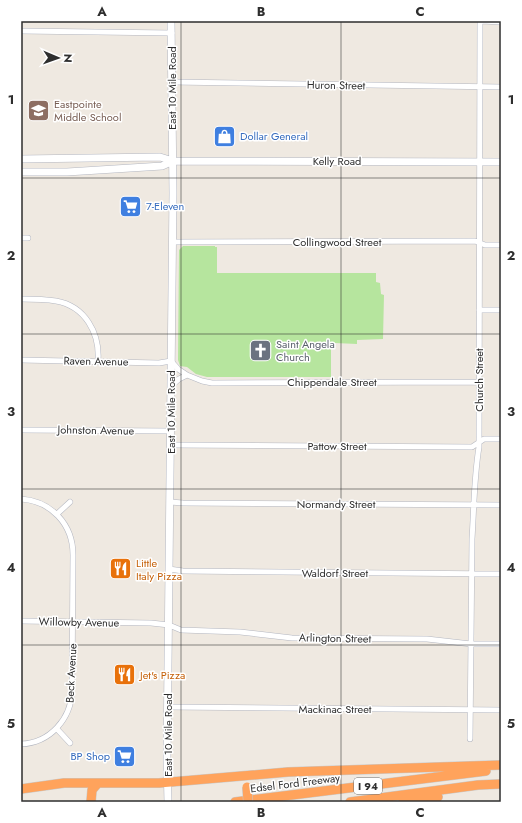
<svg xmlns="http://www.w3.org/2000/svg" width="522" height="823" font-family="Jost,sans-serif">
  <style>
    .green { fill: #b6e59e }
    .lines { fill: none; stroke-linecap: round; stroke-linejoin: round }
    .street-casing { stroke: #b4b7c1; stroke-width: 6 }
    .secondary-casing { stroke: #b4b7c1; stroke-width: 8 }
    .highway-casing { stroke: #c9c9c9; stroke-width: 10 }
    .street { stroke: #fff; stroke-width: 5 }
    .secondary { stroke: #fff; stroke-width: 7 }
    .highway { stroke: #ffa35c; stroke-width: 9 }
    .highway-bridge-casing { stroke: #c9c9c9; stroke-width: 10; stroke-linecap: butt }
    .highway-bridge { stroke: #ffa35c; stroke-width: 9 }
    .grid { fill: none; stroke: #2e2e2e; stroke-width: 1; stroke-opacity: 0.55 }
    .labels { text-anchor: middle; stroke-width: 3; stroke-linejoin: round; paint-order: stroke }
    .shield { fill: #fff; stroke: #6d6d6d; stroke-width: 1 }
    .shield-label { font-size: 10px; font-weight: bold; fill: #2e2e2e }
    .street-label { font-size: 11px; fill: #2e2e2e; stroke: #fff }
    .education-label { font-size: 11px; fill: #785e54; stroke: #fff; text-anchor: start }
    .shop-label { font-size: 11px; fill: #366cbe; stroke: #fff; text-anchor: start }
    .worship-label { font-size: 11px; fill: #5b616d; stroke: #fff; text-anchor: start }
    .food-label { font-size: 11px; fill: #c56008; stroke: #fff; text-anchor: start }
    .neatline { fill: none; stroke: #2e2e2e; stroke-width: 1.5 }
    .grid-label { font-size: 13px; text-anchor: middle; font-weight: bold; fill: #2e2e2e }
  </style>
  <rect width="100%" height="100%" fill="#efe9e1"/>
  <path class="green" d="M183 246H215V247H217V273H376V282L380 283 381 294 384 295 383 339 357 340V344L335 343 331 346V377H207L196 374 187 367 180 366 178 360 179 250Z"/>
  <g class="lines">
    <defs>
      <path id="street" d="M482 21 501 22
        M21 31 172 33
        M172 82 501 87
        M21 238H28
        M172 242 475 241 485 245H501
        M21 299C32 299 44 299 56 301 85 306 100 333 98 361
        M479 310H501
        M21 360 159 363 171 361 178 369 187 375 179 379 171 386
        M187 375 202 381 212 383 479 382
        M21 430 171 431
        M171 445 472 447 484 439H501
        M21 499C51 501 73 524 73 555L72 691C71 719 50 743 21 744
        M170 502 183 503 501 505
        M57 514 70 502
        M169 569 183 571 501 574
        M21 621 151 623 169 625 181 630 240 632 292 638 427 639 471 644H501
        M168 707 501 710
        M57 729 70 743
        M470 739 472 539C474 508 474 477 479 447L480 21"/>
      <path id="secondary" d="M21 159 160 157 173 161 501 162
        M21 172H67L162 166 173 161
        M168 802 167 759 173 193 171 21"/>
      <path id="highway" d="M21 789 64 783H159L288 772 501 765
        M91 802 92 790 98 783
        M235 802 486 771
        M350 802 478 785 501 784
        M403 802 438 797"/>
    </defs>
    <use href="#street" class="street-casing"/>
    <use href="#secondary" class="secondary-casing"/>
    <use href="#highway" class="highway-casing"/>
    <use href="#street" class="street"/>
    <use href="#secondary" class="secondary"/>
    <use href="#highway" class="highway"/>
    <defs>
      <path id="highway-bridge" d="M247 787 248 802"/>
    </defs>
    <use href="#highway-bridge" class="highway-bridge-casing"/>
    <use href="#highway-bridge" class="highway-bridge"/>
  </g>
  <path class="grid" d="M181 21V802M341 21V802M21 178H501M21 334H501M21 489H501M21 645H501"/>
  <defs>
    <symbol id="school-square" viewBox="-11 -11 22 22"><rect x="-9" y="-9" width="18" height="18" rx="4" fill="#8d6e63" stroke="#fff"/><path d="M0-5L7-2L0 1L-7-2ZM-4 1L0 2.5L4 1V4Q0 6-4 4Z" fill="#fff"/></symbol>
    <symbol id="shop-square" viewBox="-11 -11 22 22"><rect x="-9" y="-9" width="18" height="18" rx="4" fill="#3f7fe0" stroke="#fff"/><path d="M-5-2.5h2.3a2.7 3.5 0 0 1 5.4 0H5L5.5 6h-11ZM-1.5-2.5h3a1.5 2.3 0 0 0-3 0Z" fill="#fff"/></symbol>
    <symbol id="supermarket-square" viewBox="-11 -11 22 22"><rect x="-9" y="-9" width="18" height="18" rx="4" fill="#3f7fe0" stroke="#fff"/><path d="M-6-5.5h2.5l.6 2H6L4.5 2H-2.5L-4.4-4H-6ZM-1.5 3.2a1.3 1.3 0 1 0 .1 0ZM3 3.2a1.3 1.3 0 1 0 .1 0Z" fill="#fff"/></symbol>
    <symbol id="church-square" viewBox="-11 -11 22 22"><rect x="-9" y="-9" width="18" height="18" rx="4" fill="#6b7280" stroke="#fff"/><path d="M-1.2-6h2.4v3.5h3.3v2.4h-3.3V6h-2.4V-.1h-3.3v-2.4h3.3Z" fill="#fff"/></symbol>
    <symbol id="restaurant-square" viewBox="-11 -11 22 22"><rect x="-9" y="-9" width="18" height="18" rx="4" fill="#e8710a" stroke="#fff"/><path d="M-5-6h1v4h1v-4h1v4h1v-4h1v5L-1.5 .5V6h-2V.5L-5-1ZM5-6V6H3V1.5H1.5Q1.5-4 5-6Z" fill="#fff"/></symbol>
  </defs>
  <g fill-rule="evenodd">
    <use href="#school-square" x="26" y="98" width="25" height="25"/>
    <use href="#shop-square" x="212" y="124" width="25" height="25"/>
    <use href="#supermarket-square" x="118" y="194" width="25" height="25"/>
    <use href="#church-square" x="248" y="338" width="25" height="25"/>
    <use href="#restaurant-square" x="108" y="556" width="25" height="25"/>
    <use href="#restaurant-square" x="112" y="662" width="25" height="25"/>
    <use href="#supermarket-square" x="112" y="744" width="25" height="25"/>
  </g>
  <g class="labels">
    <rect class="shield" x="354" y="778" width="28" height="16" rx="3"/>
    <g class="shield-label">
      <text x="368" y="790">I 94</text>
    </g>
    <g class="street-label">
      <text transform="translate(336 85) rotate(1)" y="4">Huron Street</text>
      <text transform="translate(172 88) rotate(-90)" y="4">East 10 Mile Road</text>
      <text x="337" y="165">Kelly Road</text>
      <text x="337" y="246">Collingwood Street</text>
      <text transform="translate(96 361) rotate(1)" y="4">Raven Avenue</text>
      <text transform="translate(479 380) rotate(-90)" y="4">Church Street</text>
      <text x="332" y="386">Chippendale Street</text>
      <text transform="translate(171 412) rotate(-90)" y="4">East 10 Mile Road</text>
      <text transform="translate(96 430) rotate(1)" y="4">Johnston Avenue</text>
      <text x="337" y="450">Pattow Street</text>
      <text x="336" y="508">Normandy Street</text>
      <text x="335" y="577">Waldorf Street</text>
      <text transform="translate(79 622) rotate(1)" y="4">Willowby Avenue</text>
      <text transform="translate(335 638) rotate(1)" y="4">Arlington Street</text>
      <text transform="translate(71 673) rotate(-87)" y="4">Beck Avenue</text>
      <text x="335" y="713">Mackinac Street</text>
      <text transform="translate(168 735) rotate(-90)" y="4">East 10 Mile Road</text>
      <text transform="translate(295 783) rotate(-7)" y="4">Edsel Ford Freeway</text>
    </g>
    <g class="education-label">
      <text x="54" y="108">Eastpointe<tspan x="54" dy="13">Middle School</tspan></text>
    </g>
    <g class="shop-label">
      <text x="240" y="140">Dollar General</text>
      <text x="146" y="210">7-Eleven</text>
      <text x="110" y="760" text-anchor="end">BP Shop</text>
    </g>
    <g class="worship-label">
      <text x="276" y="348">Saint Angela<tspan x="276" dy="13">Church</tspan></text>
    </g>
    <g class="food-label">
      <text x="136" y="567">Little<tspan x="136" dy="13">Italy Pizza</tspan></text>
      <text x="140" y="679">Jet's Pizza</text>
    </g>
  </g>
  <rect width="522" height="823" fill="none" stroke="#ffffff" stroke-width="44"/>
  <g transform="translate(58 58) rotate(92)" stroke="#ffffff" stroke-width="3" paint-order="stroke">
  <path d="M0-3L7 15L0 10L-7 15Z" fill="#2e2e2e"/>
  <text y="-6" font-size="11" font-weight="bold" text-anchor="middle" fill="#2e2e2e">N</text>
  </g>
  <rect x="22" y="22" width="478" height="779" class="neatline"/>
  <g class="grid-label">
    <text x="102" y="16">A</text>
    <text x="261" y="16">B</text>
    <text x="420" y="16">C</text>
    <text x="11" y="104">1</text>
    <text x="511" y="104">1</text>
    <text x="11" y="260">2</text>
    <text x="511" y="260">2</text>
    <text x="11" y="416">3</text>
    <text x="511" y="416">3</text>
    <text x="11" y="572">4</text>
    <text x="511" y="572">4</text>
    <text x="11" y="728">5</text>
    <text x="511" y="728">5</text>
    <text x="102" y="817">A</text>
    <text x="261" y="817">B</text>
    <text x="420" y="817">C</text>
  </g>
</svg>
